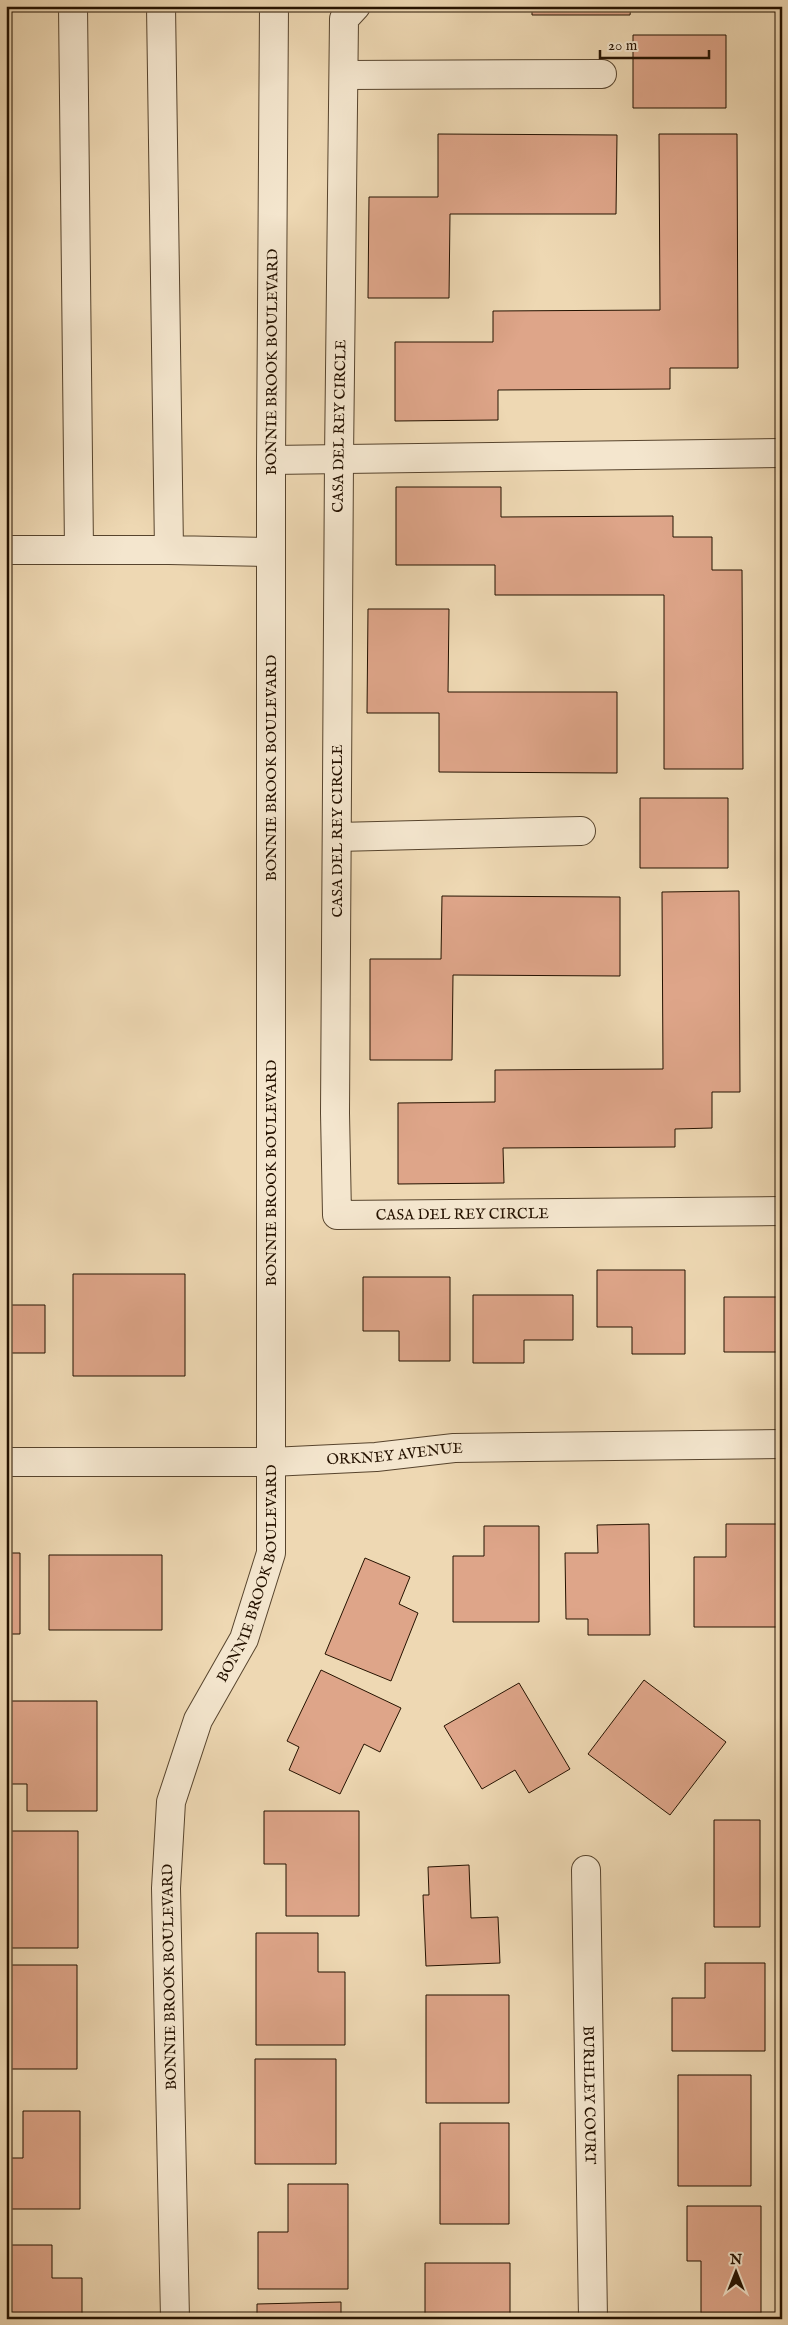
<svg xmlns="http://www.w3.org/2000/svg" width="788" height="2325" font-family="'IM FELL English',serif">
  <style>
    .building { fill: #dea589; stroke: #251200 }
    .lines { fill: none; stroke-linecap: round; stroke-linejoin: round }
    .minor-casing { stroke: #57442d; stroke-width: 30 }
    .minor { stroke: #f4e6ce; stroke-width: 28 }
    .labels { text-anchor: middle; stroke-width: 4; stroke-linejoin: round; paint-order: stroke }
    .street-label { font-size: 15px; fill: #251200; stroke: #f4e6ce }
  </style>
  <rect width="100%" height="100%" fill="#eed8b3"/>
  <filter id="stains"><feTurbulence type="fractalNoise" baseFrequency=".004" numOctaves="4"/><feColorMatrix values="0 0 0 0 .2 0 0 0 0 .09 0 0 0 0 .02 0 0 0 .5 -.17"/></filter>
  <radialGradient id="worn" r=".72"><stop offset=".6" stop-color="#630" stop-opacity="0"/><stop offset="1" stop-color="#630" stop-opacity=".3"/></radialGradient>
  <path class="building" d="M532 6H631L630 15H532Z
    M658 6H734V8H658Z
    M633 35H726V108H633Z
    M438 134 617 135 616 214H450L449 298H368L369 197H438Z
    M659 134H737L738 368H670V389L498 390V420L395 421V342H493V311L660 310Z
    M782 160V365H781Z
    M396 487H501V517L673 516V537H712V570H742L743 769H664V595H495V565H396Z
    M368 609H449L448 692H617V773L439 772V713H367Z
    M640 798H728V868H640Z
    M739 891 740 1092H712V1128L675 1129V1147L503 1148 504 1183 398 1184V1103L495 1102V1070L663 1069 662 892Z
    M442 896 620 897V976L453 975 452 1060H370V959H441Z
    M597 1270H685V1354H632V1327H597Z
    M73 1274H185V1376H73Z
    M363 1277H450V1361H399V1331H363Z
    M473 1295H573V1340H524V1363H473Z
    M724 1297H782V1352H724Z
    M6 1305H45V1353H6Z
    M649 1524 650 1635H588V1619H566L565 1553H598L597 1525Z
    M726 1524H778V1627H694V1557H726Z
    M484 1526H539V1622H453V1556H484Z
    M6 1553H20V1634H6Z
    M49 1555H162V1630H49Z
    M365 1558 410 1577 399 1604 418 1613 391 1681 325 1654Z
    M321 1670 401 1708 380 1752 364 1744 340 1794 289 1770 299 1747 287 1741Z
    M644 1680 726 1742 670 1815 588 1754Z
    M519 1683 570 1769 529 1793 515 1770 482 1789 444 1726Z
    M7 1701H97V1811H27V1784H7Z
    M264 1811H359V1916H286V1864H264Z
    M714 1820H760V1927H714Z
    M6 1831H78V1948H6Z
    M469 1865 471 1918 498 1917 500 1963 426 1966 423 1895H429L428 1867Z
    M256 1933H318V1972H345V2045H256Z
    M705 1963H765V2051H672V1998H705Z
    M8 1965H77V2069H8Z
    M426 1995H509V2103H426Z
    M255 2059H336V2164H255Z
    M678 2075H751V2186H678Z
    M23 2111H80V2209H6V2158H23Z
    M440 2123H509V2224H440Z
    M288 2184H348V2289H258V2232H288Z
    M687 2206H761V2313H701V2261H687Z
    M6 2245H52V2278H82V2319H6Z
    M425 2263H510V2319H425Z
    M341 2302V2319H257V2304Z"/>
  <g class="lines">
    <defs>
      <g id="minor">
        <path d="M73 6 79 550"/>
        <path d="M161 6 169 550 271 552"/>
        <path id="s1" d="M356 6 344 19 339 459 335 1113 337 1215 782 1211"/>
        <path d="M344 75 602 74"/>
        <path d="M271 460 782 453"/>
        <path d="M6 550H169"/>
        <path d="M337 837 581 831"/>
        <path id="s2" d="M6 1462H271L376 1457 454 1448 782 1444"/>
        <path id="s3" d="M586 1870 593 2319"/>
        <path id="s4" d="M175 2319 166 1888 171 1802 198 1720 244 1639 271 1553V460L274 6"/>
      </g>
    </defs>
    <use href="#minor" class="minor-casing"/>
    <use href="#minor" class="minor"/>
  </g>
  <g class="labels">
    <g class="street-label">
      <text dy="5" stroke="none"><textPath href="#s4" startOffset="1978">BONNIE BROOK BOULEVARD</textPath></text>
      <text transform="translate(339 426) rotate(-89)" y="5">CASA DEL REY CIRCLE</text>
      <text transform="translate(271 768) rotate(-90)" y="5">BONNIE BROOK BOULEVARD</text>
      <text transform="translate(337 831) rotate(-90)" y="5">CASA DEL REY CIRCLE</text>
      <text transform="translate(271 1173) rotate(-90)" y="5">BONNIE BROOK BOULEVARD</text>
      <text dy="5" stroke="none"><textPath href="#s1" startOffset="1339">CASA DEL REY CIRCLE</textPath></text>
      <text dy="5" stroke="none"><textPath href="#s2" startOffset="389">ORKNEY AVENUE</textPath></text>
      <text dy="5" stroke="none"><textPath href="#s4" startOffset="762">BONNIE BROOK BOULEVARD</textPath></text>
      <text transform="translate(169 1977) rotate(-91)" y="5">BONNIE BROOK BOULEVARD</text>
      <text dy="5" stroke="none"><textPath href="#s3" startOffset="225">BURHLEY COURT</textPath></text>
    </g>
  </g>
  <rect width="788" height="2325" fill="none" stroke="#eed8b3" stroke-width="25"/>
  <rect x="8" y="8" width="773" height="2310" fill="none" stroke="#251200" stroke-width="2.5"/>
  <rect x="12" y="12" width="763" height="2300" fill="none" stroke="#251200"/>
  <g transform="translate(736 2272)" stroke="#f4e6ce" stroke-width="4" paint-order="stroke">
  <path d="M0-4L9 19L0 12L-9 19Z" fill="#251200"/>
  <text y="-8" font-size="14" font-weight="bold" text-anchor="middle" fill="#251200">N</text>
  </g>
  <path d="M600 50v8h109v-8" fill="none" stroke="#251200" stroke-width="2.5"/>
  <text x="608" y="50" font-size="15" fill="#251200" stroke="#f4e6ce" stroke-width="4" paint-order="stroke">20 m</text>
  <rect width="100%" height="100%" filter="url(#stains)"/>
  <rect width="100%" height="100%" fill="url(#worn)"/>
</svg>
